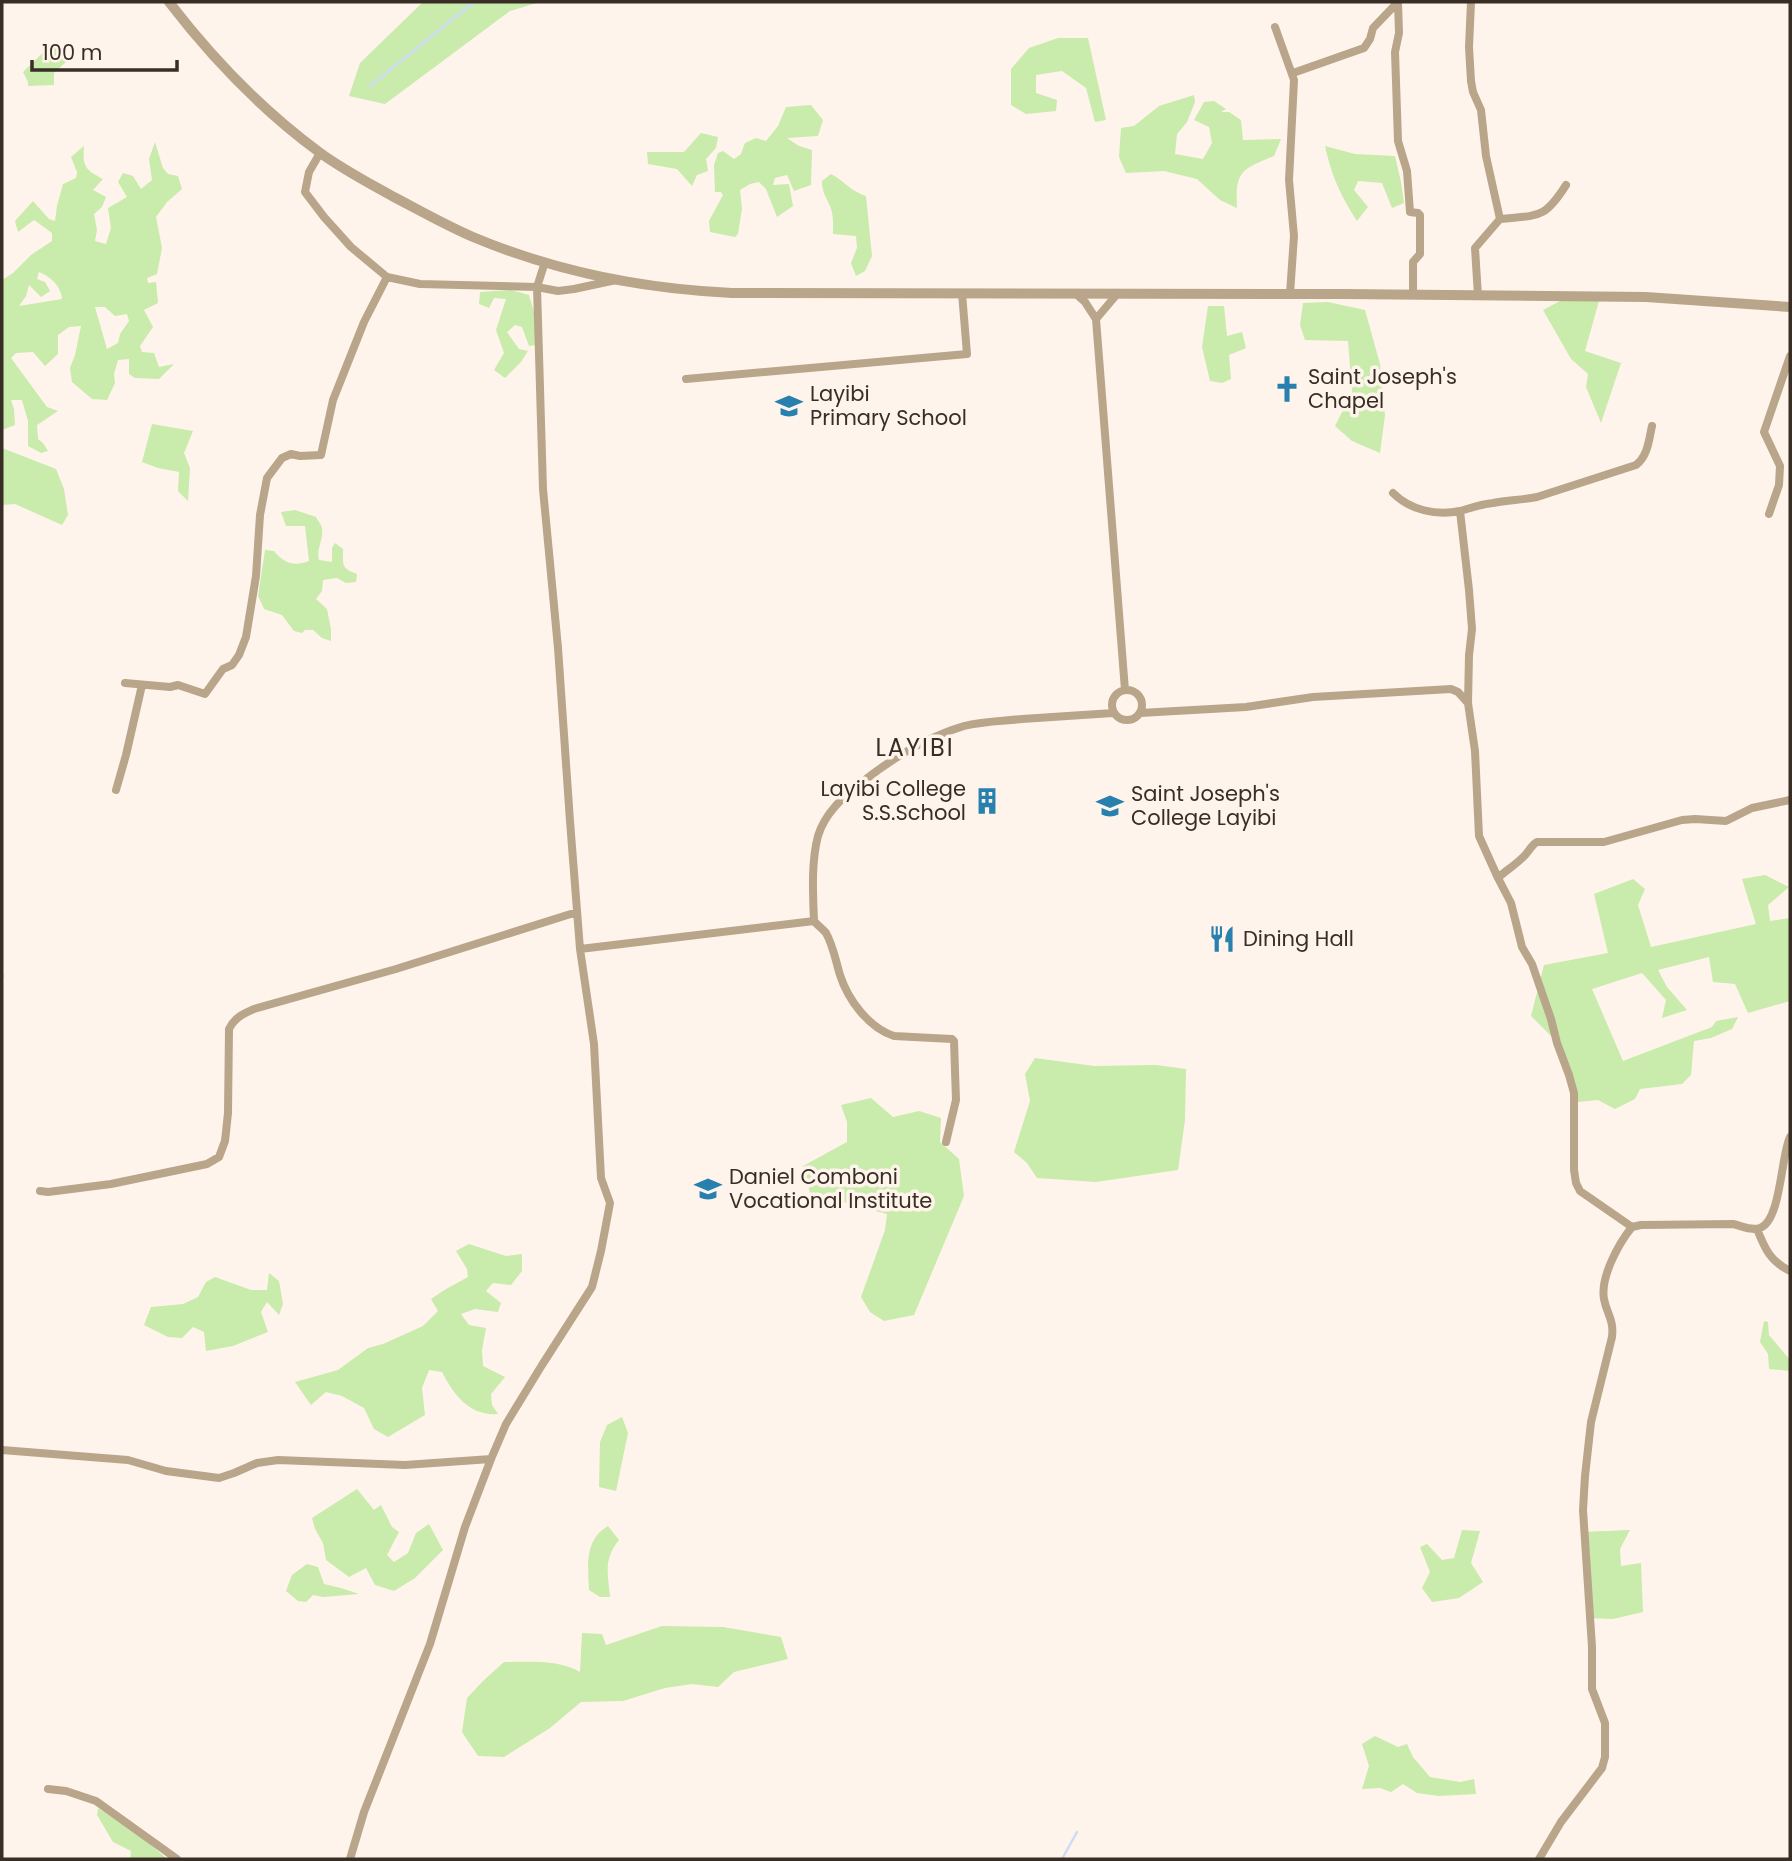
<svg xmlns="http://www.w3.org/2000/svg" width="1792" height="1861" font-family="Poppins,sans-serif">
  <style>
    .green { fill: #c9ebab; fill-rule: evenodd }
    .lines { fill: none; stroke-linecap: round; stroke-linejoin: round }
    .stream { stroke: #cddbf5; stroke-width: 2.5 }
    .minor { stroke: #b9a58a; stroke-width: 8 }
    .tertiary { stroke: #b9a58a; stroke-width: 10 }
    .labels { text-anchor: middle; stroke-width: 7; stroke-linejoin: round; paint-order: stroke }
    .poi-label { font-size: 21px; fill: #382e25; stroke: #fff4eb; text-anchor: start }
    .quarter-label { font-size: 24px; letter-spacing: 2px; fill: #382e25; stroke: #fff4eb }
  </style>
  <rect width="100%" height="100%" fill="#fff4eb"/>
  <path class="green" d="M423 2H540L510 11 385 104 349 96 360 63Z
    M1058 38H1088L1106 120 1095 122 1086 88 1062 71 1036 75V93L1057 100 1056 111 1026 114 1011 105V69L1029 48Z
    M51 45 62 47 66 62 54 73V85L28 86V82L23 72Z
    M1194 95 1195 102 1187 122 1177 134 1175 154 1203 159 1212 143 1209 127 1194 120 1204 102 1214 101 1226 109 1221 112H1229L1241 120 1243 140 1281 139 1274 156C1241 170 1235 171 1237 208L1220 200 1197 179 1164 171 1126 173 1119 157 1121 128 1134 126 1159 106Z
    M811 105 823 120 818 136 787 138 799 146 812 150 811 185 794 191 787 175 775 178 773 185 789 184 793 206 777 217 766 189 759 182 750 184 740 190 742 209 738 234 735 237 710 232 709 221 723 195 721 192H715L714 165 718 153 723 151 734 159 741 154 745 143 756 138 766 141 778 126 786 107Z
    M701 133 718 137 716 148 706 159 708 171 697 175 692 186 677 169 648 164 647 152H684Z
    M155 142 163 168 168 174 178 176 182 189 167 202 156 217 162 248 157 274 147 278 148 283 156 282 158 303 144 310 153 327 140 346 142 352 154 353 159 367 174 364 159 379 135 378 129 374V359L118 360 114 374 115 383 107 400 92 399 72 382 70 368 75 355 81 326 69 327 58 335V354L45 366 33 352 16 353 11 358 47 407 58 411 37 425 38 439 43 443 48 451 41 453 28 446V421L22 400H11L14 409 15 425 2 430V280L13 273 31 255 52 241V233L34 220 18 232 15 221 33 201 49 219 55 221 57 206 63 184 76 178 77 172 71 157 84 146C82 167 86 170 103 179L93 190 106 197 102 207 94 214 97 230 95 241 106 244 111 228 108 208 127 197 118 182 123 173 133 176 141 189 152 180 149 159ZM39 272C51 277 61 286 62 299L19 306 26 296 29 285 41 297 50 291 45 282 37 279ZM95 307H105L115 316 127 314 129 321 120 334 118 343 107 349Z
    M1325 146 1355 154 1395 156 1401 182 1404 203 1392 208 1382 183 1358 181 1354 190 1368 207 1357 221C1340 194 1332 177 1325 146Z
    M831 174C844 181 852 192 866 196L872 256 865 271 856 276 851 263 857 248 856 236 833 234C833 224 834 214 829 204 825 195 822 191 822 181Z
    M511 290 529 295 534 312 536 345 529 346 522 327 515 325 507 332 519 349 528 351 521 362 505 378 494 370 504 353 496 330 506 299 494 298 489 308 479 304 480 292Z
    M1562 300 1599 301 1585 351 1621 363 1601 423 1586 387 1588 374 1571 359 1543 310Z
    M1328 302 1365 310 1380 364 1385 415 1380 453 1352 441 1335 426 1352 392 1348 341 1305 340 1300 325 1303 303Z
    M1208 306H1224L1227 336 1242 332 1246 348 1229 355 1231 379 1222 383 1210 381 1202 347Z
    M152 424 193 431 184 453 190 468 188 501 178 491 179 472 158 468 142 462Z
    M2 448 56 469 64 489 68 515 62 525 15 504 2 505Z
    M295 510 316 517C318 521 321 524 322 528 324 540 316 548 319 560L332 562V548L335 543 343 549C343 566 341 568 357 574L356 582 346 583 337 578 323 580 322 591 316 599 327 609 331 629V641L322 638 313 630H305L302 633 294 631 282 615 264 609 258 596 265 550 274 551C284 563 294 567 309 561L305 526H286L281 512Z
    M1765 875 1789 887 1768 905 1770 921 1790 918V1001L1748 1013 1735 984 1713 982 1709 957 1658 970 1667 987 1687 1010 1662 1018 1666 1000 1642 973 1592 989 1623 1061 1712 1027 1716 1021 1738 1017 1732 1029 1711 1038 1694 1041 1691 1075 1682 1084 1640 1089 1635 1099 1615 1109 1598 1100 1578 1102 1563 1048 1531 1016 1544 965 1608 953 1594 894 1633 879 1645 889 1638 905 1651 947 1756 924 1742 879Z
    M1035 1058 1094 1066 1156 1065 1186 1069 1185 1120 1178 1170 1096 1182 1037 1178 1027 1163 1014 1152 1030 1101 1025 1074Z
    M871 1098 893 1117 919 1111 941 1118 940 1142 959 1159 964 1196 914 1315 884 1321 870 1312 861 1297 885 1230 887 1214 843 1202 821 1208 810 1193 803 1166 847 1142V1122L841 1105Z
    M469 1244 506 1256 522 1254V1271L511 1285 493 1283 486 1291 501 1303 498 1312 475 1309 461 1314 469 1325 486 1328 482 1350 483 1366 505 1377 491 1394 492 1405 498 1414C469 1416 454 1395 442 1372L429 1370 422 1388 425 1415 388 1437 374 1429 364 1408 342 1396 326 1392 311 1405 295 1382 338 1370 368 1348 383 1344 423 1326 438 1311 431 1299 446 1289 468 1277 467 1269 456 1251Z
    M269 1273 279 1281 283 1304 279 1315 267 1302 261 1312 268 1332 233 1346 206 1351 204 1332 193 1327 182 1338 168 1337 144 1325 151 1307 183 1304 198 1297 206 1282 215 1277 251 1290H267Z
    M1764 1321 1768 1322 1769 1335 1790 1360V1371L1769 1369 1768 1354 1760 1342Z
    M622 1417 628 1433 616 1491 599 1487 600 1442 607 1425Z
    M357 1489 374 1510 381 1505 392 1527 399 1532 387 1555 394 1562 408 1553 416 1533 429 1524 443 1550 415 1578 394 1591 375 1585 366 1568 349 1577 326 1560 323 1543 315 1529 312 1518Z
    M608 1526 619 1540C603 1560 608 1573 610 1597H600L589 1590C588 1566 584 1540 608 1526Z
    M1462 1530 1480 1531 1471 1563 1483 1582 1459 1598 1432 1602 1422 1588 1430 1572 1420 1547 1427 1544 1442 1560 1454 1558Z
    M1630 1530 1620 1549 1621 1566 1641 1563 1643 1612 1613 1619 1588 1618 1582 1532Z
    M307 1564 318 1567 324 1584 341 1588 359 1594 323 1597 313 1595 306 1602 298 1601 286 1591 292 1575Z
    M662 1626 723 1627 781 1637 788 1659 734 1672 718 1687 692 1684 665 1688 623 1701 581 1702 550 1728 504 1757 478 1756 462 1732 467 1698 483 1681 504 1662C528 1662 559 1659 580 1672L582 1633 602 1634 606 1645Z
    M1375 1736 1398 1747 1407 1744 1413 1757 1430 1777 1460 1782 1474 1779 1476 1794 1439 1796 1417 1793 1403 1784 1391 1792 1380 1788 1362 1789 1369 1766 1362 1744Z
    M98 1808 137 1833 167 1859H130L131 1851 113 1842 97 1815Z"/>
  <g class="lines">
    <path class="stream" d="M370 86 474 2
      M2 976H3
      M1062 1859 1077 1832"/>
    <path class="minor" d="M1398 2 1399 33 1395 52 1398 141 1407 171 1410 212 1418 213 1420 215V254L1413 262V295
      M1471 2 1469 47 1471 81 1473 92 1481 110 1486 156 1500 219
      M1275 27 1294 80 1289 180 1294 236 1290 294
      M1293 73 1364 48 1370 39 1373 28 1398 2
      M320 153 309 172 305 192 324 217 351 247 387 277 420 284 537 287 558 291 574 289 616 280
      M1075 293 1085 302 1096 319 1125 690
      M1478 296 1475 248 1500 219C1538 215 1544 220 1566 185
      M1096 319 1118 293
      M686 379 967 354 962 293
      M1393 493C1410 510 1436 516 1460 511 1471 508 1481 504 1493 503 1508 500 1522 500 1537 497L1636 465C1648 456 1649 439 1652 426
      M1460 511 1469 590 1472 629 1469 655 1468 703 1475 751 1479 836 1498 878 1511 903 1522 947 1532 964 1551 1019 1557 1043 1569 1075 1574 1093V1170L1576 1183 1580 1191 1632 1227
      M1769 514 1779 485 1780 466 1764 432 1790 356
      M125 683 170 687 178 685 205 694 223 669 232 665 239 655 246 637 256 576 260 515 267 478 282 458 291 454 300 456 321 455 333 400 364 322 387 277
      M1112 705a15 15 0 1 1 30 0a15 15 0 1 1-30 0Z
      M1140 713 1246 707 1313 697 1451 689 1458 692 1468 703
      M116 790 126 755 142 685
      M1498 878C1505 871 1514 866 1521 859 1528 854 1530 846 1537 842H1604L1682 820 1695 819 1726 821 1752 808 1790 800
      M580 949 814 921
      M946 1142 956 1100 954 1041 952 1039 894 1036C869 1028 848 1000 840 975 836 962 833 945 826 933 823 929 817 925 814 921 813 895 811 862 818 836 825 813 843 797 861 783 891 759 927 737 964 726 983 721 1003 721 1022 719 1053 717 1083 715 1113 713
      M40 1191 48 1192 111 1184 207 1164 219 1157 225 1141 228 1113 229 1029C235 1017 243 1014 254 1009L396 969 577 912
      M1757 1229C1765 1249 1770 1261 1790 1271
      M2 1450 128 1460 166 1471 219 1478 234 1473 257 1463 278 1460 405 1465 491 1459
      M48 1789 66 1791 96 1801 177 1859
      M350 1859 364 1812 430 1644 465 1527 491 1459 506 1424 542 1365 592 1287 601 1251 610 1203 601 1178 594 1044 580 949 570 821 558 648 543 489 537 287 545 262
      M1539 1859 1561 1822 1602 1768 1605 1757V1723L1592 1689V1647L1583 1510 1585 1476 1591 1422 1612 1337C1614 1319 1607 1315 1604 1299 1600 1277 1619 1243 1632 1227L1641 1225 1733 1224C1742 1226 1751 1231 1760 1228 1781 1221 1781 1155 1790 1137"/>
    <path class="tertiary" d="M169 2C212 58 262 110 319 152 342 169 367 182 392 196 419 210 445 225 473 237 554 271 644 289 732 293L1343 294 1646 297 1790 307"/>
  </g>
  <defs>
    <symbol id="church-bare" viewBox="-9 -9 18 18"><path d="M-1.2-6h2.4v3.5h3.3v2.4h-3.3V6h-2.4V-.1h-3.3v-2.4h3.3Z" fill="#2780ae" stroke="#fff4eb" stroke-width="2.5" paint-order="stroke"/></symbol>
    <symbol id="school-bare" viewBox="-9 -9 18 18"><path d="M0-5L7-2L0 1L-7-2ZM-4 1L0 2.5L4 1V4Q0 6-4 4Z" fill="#2780ae" stroke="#fff4eb" stroke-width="2.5" paint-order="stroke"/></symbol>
    <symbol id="building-bare" viewBox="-9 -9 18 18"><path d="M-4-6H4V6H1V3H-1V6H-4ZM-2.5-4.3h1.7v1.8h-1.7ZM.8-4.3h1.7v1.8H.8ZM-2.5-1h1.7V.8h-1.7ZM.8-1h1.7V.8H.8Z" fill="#2780ae" stroke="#fff4eb" stroke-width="2.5" paint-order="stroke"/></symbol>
    <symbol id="restaurant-bare" viewBox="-9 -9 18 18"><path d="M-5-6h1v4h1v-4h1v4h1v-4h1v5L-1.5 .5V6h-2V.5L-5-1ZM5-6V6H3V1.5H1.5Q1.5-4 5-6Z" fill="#2780ae" stroke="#fff4eb" stroke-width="2.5" paint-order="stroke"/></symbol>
  </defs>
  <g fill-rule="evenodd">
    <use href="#church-bare" x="1268" y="370" width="38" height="38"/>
    <use href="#school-bare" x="770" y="387" width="38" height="38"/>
    <use href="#building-bare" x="968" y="782" width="38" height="38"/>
    <use href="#school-bare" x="1091" y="787" width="38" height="38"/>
    <use href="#restaurant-bare" x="1203" y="920" width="38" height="38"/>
    <use href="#school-bare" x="689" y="1170" width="38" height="38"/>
  </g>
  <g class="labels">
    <g class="poi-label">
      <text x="1308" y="384">Saint Joseph's<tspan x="1308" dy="24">Chapel</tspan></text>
      <text x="810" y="401">Layibi<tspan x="810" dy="24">Primary School</tspan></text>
      <text x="966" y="796" text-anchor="end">Layibi College<tspan x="966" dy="24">S.S.School</tspan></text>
      <text x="1131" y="801">Saint Joseph's<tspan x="1131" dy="24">College Layibi</tspan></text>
      <text x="1243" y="946">Dining Hall</text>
      <text x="729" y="1184">Daniel Comboni<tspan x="729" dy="24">Vocational Institute</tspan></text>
    </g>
    <g class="quarter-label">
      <text x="915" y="756">LAYIBI</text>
    </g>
  </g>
  <rect width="1792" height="1861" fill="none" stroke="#382e25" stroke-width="7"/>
  <path d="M32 60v10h145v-10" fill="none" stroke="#382e25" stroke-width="3.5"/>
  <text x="42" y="60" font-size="21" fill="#382e25" stroke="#fff4eb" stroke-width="5" paint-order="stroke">100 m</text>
</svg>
